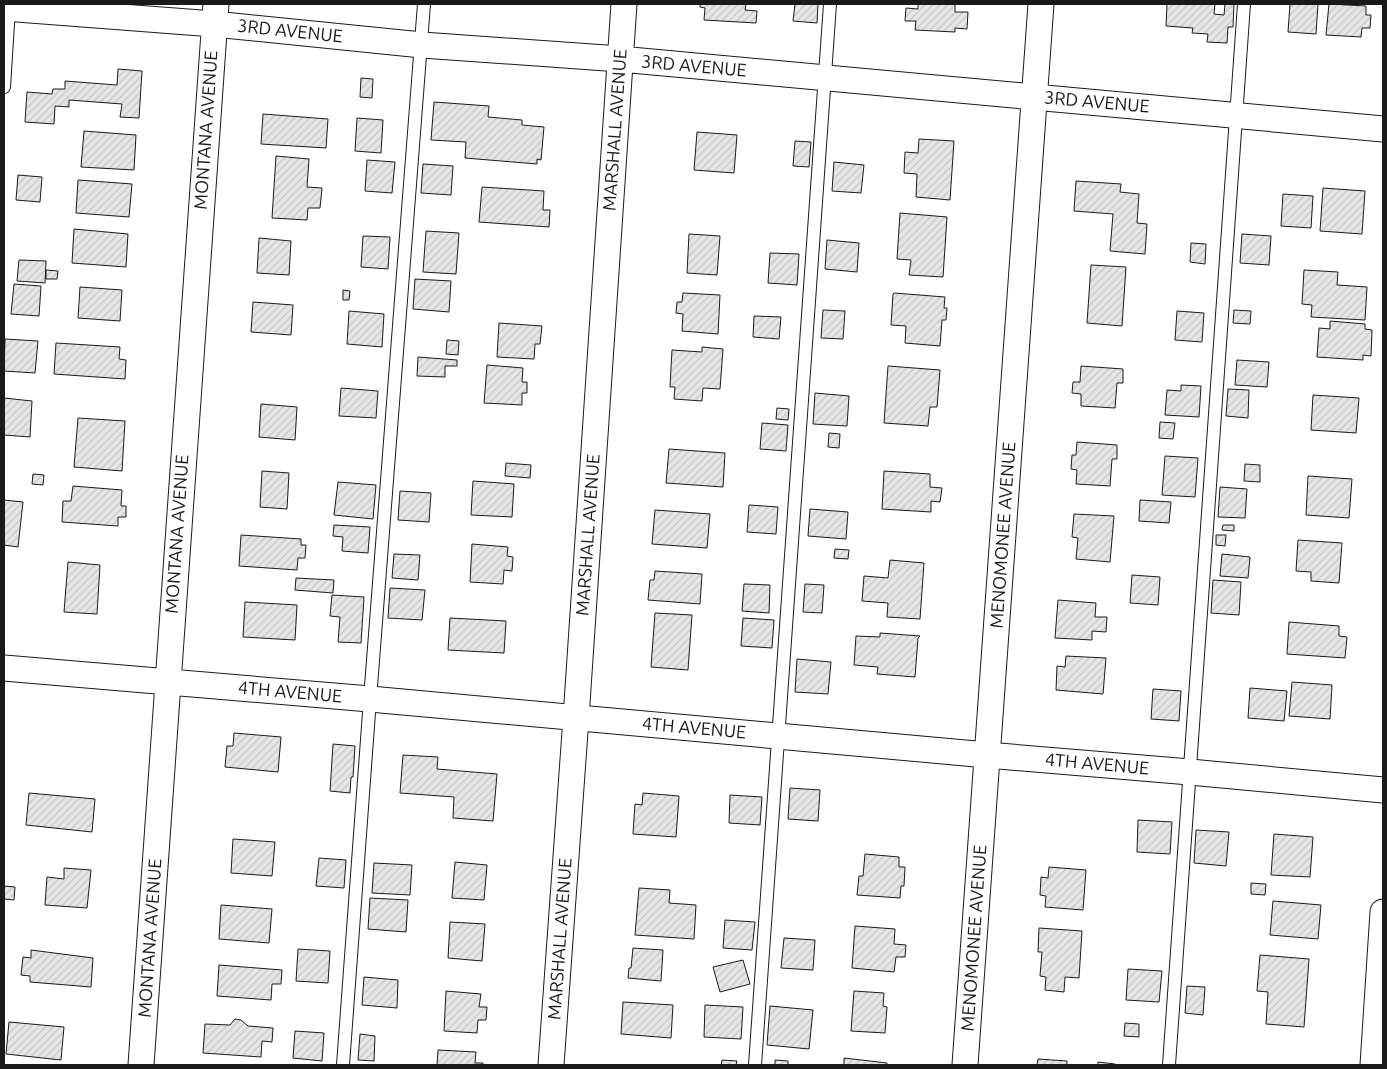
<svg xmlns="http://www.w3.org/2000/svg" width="1387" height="1069" font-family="Ubuntu,sans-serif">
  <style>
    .building { fill: url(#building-hatch); stroke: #1a1a1a }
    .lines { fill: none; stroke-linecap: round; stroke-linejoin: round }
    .service-casing { stroke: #1a1a1a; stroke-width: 14 }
    .minor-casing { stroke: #1a1a1a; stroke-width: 27 }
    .service { stroke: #fff; stroke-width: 12 }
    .minor { stroke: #fff; stroke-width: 25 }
    .labels { text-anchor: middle; stroke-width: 4; stroke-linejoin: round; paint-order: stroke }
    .street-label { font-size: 18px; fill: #1a1a1a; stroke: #fff }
  </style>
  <defs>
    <pattern id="building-hatch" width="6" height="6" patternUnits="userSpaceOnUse" patternTransform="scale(1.25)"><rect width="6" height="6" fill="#e6e6e6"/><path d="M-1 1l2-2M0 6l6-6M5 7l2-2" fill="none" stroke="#c5c5c5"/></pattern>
  </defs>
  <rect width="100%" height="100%" fill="#fff"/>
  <path class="building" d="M700 4H746L745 10 757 11 756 23 704 20 705 8 700 7Z
    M795 4H818L817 23 793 21Z
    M918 4H955V12H968L967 29 955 28V32L915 30 916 21H905L906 8 918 9Z
    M1167 4H1215L1214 14 1224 15 1225 4H1234L1233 27H1228L1227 43 1207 42 1208 34 1192 33 1193 28 1166 26Z
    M1290 4H1318L1316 34 1288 32Z
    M1329 4 1366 6V15H1371L1370 28H1362L1361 37 1326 35Z
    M118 69 142 71 139 118 120 117 122 104 69 100V107L55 106 54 124 25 122 27 92 52 94 53 89H65V81L117 85Z
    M361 78 373 79 372 98 360 97Z
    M434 102 489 106 488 117 522 120V125L544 127 541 160 537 159V164L465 158 466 142 431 140Z
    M263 114 328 119 326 148 261 144Z
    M357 118 383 120 381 153 355 151Z
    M84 131 136 135 134 170 81 167Z
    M697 132 737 135 734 173 694 170Z
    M919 139 954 141 950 200 916 197 917 174 904 173 905 152 918 153Z
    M795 141 811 142 809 167 793 166Z
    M276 156 309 159 307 187 322 188 320 208H308L307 220 272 218Z
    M367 160 395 162 392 193 365 191Z
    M834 162 864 165 861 193 832 191Z
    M423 164 453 166 451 195 421 193Z
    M18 175 42 177 40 202 16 200Z
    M78 180 132 184 129 217 76 213Z
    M1076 181 1121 184 1120 192 1139 194 1137 223 1147 224 1145 254 1110 251 1113 214 1074 211Z
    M482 187 544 191 543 210H550L549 227 479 222Z
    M1323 188 1365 191 1362 234 1320 231Z
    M1283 194 1313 196 1311 228 1281 226Z
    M900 213 947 217 943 277 909 275 911 260 897 259Z
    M74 229 128 234 126 267 72 263Z
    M426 231 459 233 456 274 423 272Z
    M689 234 720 236 717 275 687 273Z
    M1242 234 1271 236 1269 265 1240 263Z
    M363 236 390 237 388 269 361 267Z
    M259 238 291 241 289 275 257 273Z
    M827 240 859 243 857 272 825 269Z
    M1191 243 1206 244 1205 264 1190 262Z
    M770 253 799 254 797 285 768 283Z
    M19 260 46 261 45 283 17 281Z
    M1091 265 1126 267 1122 326 1087 323Z
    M46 270 58 271 57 279H46Z
    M1304 270 1338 272 1337 285 1367 287 1365 320 1311 317 1312 305 1302 304Z
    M415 279 451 281 449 312 413 309Z
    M14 284 41 286 39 316 11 314Z
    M80 287 122 290 120 321 78 318Z
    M343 290 350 291 349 300H343Z
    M683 293 720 295 718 334 682 331 683 314 676 313 677 302H682Z
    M894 293 945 297 944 308H947L946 320H942L940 346 905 343 906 326 891 325 893 294Z
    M253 302 293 305 291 335 251 332Z
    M823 310 845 311 843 339 821 338Z
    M1234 310 1251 311 1250 324 1233 323Z
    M349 311 384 314 382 347 347 344Z
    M1177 311 1204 313 1202 342 1175 340Z
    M754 316 781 317 779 339 753 337Z
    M1330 321 1365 324V329L1372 330 1371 356 1363 355V360L1317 357 1319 328 1330 329Z
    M499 323 542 326 540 344H535L534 359 497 357Z
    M5 339 38 341 35 373 4 371Z
    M447 340 459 341 458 355 446 354Z
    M56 343 120 347 119 359 126 360 125 379 54 374Z
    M702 347 723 349 720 389 703 388 702 401 674 399 675 387H670L672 350 702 352Z
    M418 357 457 360V366H445V377L417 376Z
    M1237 360 1269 362 1267 387 1235 385Z
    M487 365 523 368 522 382H527V393H522V405L484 403Z
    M888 366 940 370 937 407H930L928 426 884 423Z
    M1081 366 1123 369V383H1117L1115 408 1081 406V394L1072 393 1073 382H1080Z
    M1181 385 1201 386 1199 417 1165 415 1167 390 1181 391Z
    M341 388 378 391 376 418 339 416Z
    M1228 389 1249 390 1248 418 1226 416Z
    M815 393 849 396 847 426 813 424Z
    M1313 395 1359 398 1356 433 1311 430Z
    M4 398 32 401 30 437 4 435Z
    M261 404 297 407 295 440 259 437Z
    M777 408 789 409 788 420 776 419Z
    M78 418 125 421 122 471 74 467Z
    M1160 422 1175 423 1173 439 1159 438Z
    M762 423 788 425 786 451 760 449Z
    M829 433 840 434 839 448 828 447Z
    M1077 442 1117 445V459H1112L1110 486 1076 484 1077 470 1071 469 1072 455H1076Z
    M669 449 725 453 723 487 666 483Z
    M1165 456 1198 458 1195 497 1162 495Z
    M506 463 531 465 530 478 505 476Z
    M1245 464 1260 465V482L1244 481Z
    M262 471 289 473 287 509 260 507Z
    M884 471 930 474V487L942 488 940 502 931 501V512L882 509Z
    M33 474 44 475 43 485 32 484Z
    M1308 476 1352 479 1349 518 1306 515Z
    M473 481 514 484 512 517 471 515Z
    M338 482 376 485 373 519 334 515Z
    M73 486 122 490 121 506H126V517H118V526L62 522 63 501H71Z
    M1220 487 1247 489 1245 518 1218 517Z
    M400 491 431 493 429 522 398 520Z
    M4 500 23 502 18 547 4 545Z
    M1140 500 1171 502 1169 523 1139 521Z
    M749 505 778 507 776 534 747 532Z
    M810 509 848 512 846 539 808 536Z
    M655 510 710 514 707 548 652 544Z
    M1074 514 1114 516 1110 562 1076 559 1078 538 1072 537Z
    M334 525 370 527 368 553 342 551 343 537 333 536Z
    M1223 525H1234V531L1222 530Z
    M241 535 301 539V545H306L305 558H298L297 570 239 566Z
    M1216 535H1226L1225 546 1216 545Z
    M1298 540 1342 543 1339 583 1311 581V572L1296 571Z
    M472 544 508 547 507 556 513 557 512 571 504 570 503 584 470 582Z
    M835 549 849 550 848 559 834 558Z
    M394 554 420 555 418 580 392 578Z
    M1222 554 1250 557 1248 578 1220 576Z
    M890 560 924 563 920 619 887 617 888 603 862 601 864 576 888 578Z
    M68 562 100 565 97 614 64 612Z
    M655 571 702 574 700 604 648 600 650 580H654Z
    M1132 575 1160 577 1158 605 1130 603Z
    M296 578 334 580 333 593 295 590Z
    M1213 580 1241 582 1239 615 1211 613Z
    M744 584 770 585 769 613 742 611Z
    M805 584 824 585 822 613 803 612Z
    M390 588 425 590 422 620 388 618Z
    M332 595 364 597 361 643 338 642 340 617 330 616Z
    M1058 600 1096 603 1095 617H1107L1106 632 1092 631V640L1055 638Z
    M245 602 297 605 295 640 243 637Z
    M655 613 692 615 688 670 651 667Z
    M450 618 506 621 504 653 448 650Z
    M743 618 774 620 772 648 741 646Z
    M1289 622 1339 626V636L1347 637 1345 658 1287 654Z
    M880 633 920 636 918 638 915 677 877 674 878 667 854 665 856 636 880 637Z
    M1066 656 1106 658 1103 694 1056 690 1057 666 1065 667Z
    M797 659 831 662 828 694 795 692Z
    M1292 682 1332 685 1330 719 1289 716Z
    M1250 688 1287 691 1284 721 1248 718Z
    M1153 689 1181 691 1179 721 1151 719Z
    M234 733 281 737 278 772 225 767 227 746H233Z
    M333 744 355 746 353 777H351L350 793 330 791Z
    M403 755 438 757 437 769 497 774 493 821 453 818 454 797 400 793Z
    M790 788 820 790 818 821 788 819Z
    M29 793 95 799 92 832 26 825Z
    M643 793 679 796 676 837 633 834 635 804 642 805Z
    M730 795 762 797 760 825 729 823Z
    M1138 820 1172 822 1170 854 1137 852Z
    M1196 830 1229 832 1226 866 1194 863Z
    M1274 834 1313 837 1310 877 1271 875Z
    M233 839 275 842 272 876 231 873Z
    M865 854 899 857V867H905L904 886H901L900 898 857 895 859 876H863Z
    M319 858 346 860 344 888 316 886Z
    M455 862 487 865 484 900 452 898Z
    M374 863 412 865 410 895 372 893Z
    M1049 867 1086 870 1083 910 1045 907 1046 896 1040 895 1041 877 1048 878Z
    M64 868 91 870 87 908 45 905 47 877 64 879Z
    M1251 883 1266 884 1265 895 1251 894Z
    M4 886 15 887 14 900 4 899Z
    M639 888 670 890 669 903 696 905 694 939 635 935Z
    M370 898 408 900 406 932 368 929Z
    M1273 901 1321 905 1318 939 1270 935Z
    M221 905 272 909 269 943 219 939Z
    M725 920 755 922 752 950 723 948Z
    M450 922 485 924 482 961 448 958Z
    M855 926 895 929 894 944 906 945 905 957H896L894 972 852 968Z
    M1039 928 1082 931 1079 978 1065 977 1064 992 1045 990 1046 977 1040 976 1042 952H1038Z
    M784 938 815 940 813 970 781 968Z
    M633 948 663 950 661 981 628 978 629 968H631Z
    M298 949 330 951 328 983 296 981Z
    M31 950 93 958 91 987 30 982V976L21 975 23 957 31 958Z
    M1260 955 1309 959 1304 1027 1266 1024 1268 992 1257 991Z
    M743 960 750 984 720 992 713 967Z
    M219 965 282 970 281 984H272L271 1000 217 996Z
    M1128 969 1162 971 1159 1002 1126 1000Z
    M364 977 398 980 397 1008 362 1005Z
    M1187 986 1205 987 1203 1015 1185 1013Z
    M446 991 481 994 479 1007H487L486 1020H478L477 1033 444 1031Z
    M854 991 884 993 883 1006 887 1007 885 1033 851 1031Z
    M623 1002 673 1005 671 1038 621 1034Z
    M705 1005 743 1007 741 1039 704 1037Z
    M770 1006 813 1010 809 1049 767 1045Z
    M235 1019 241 1020 248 1026 273 1028 272 1042 262 1041 261 1057 203 1053 205 1024 230 1025Z
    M9 1022 64 1027 61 1060 6 1054Z
    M1125 1023 1139 1024V1037L1124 1036Z
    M295 1031 324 1033 322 1061 293 1058Z
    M360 1034 375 1036 374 1061 358 1060Z
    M438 1050 476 1052 475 1063H483V1065H437Z
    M844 1058 887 1063V1065H844Z
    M1038 1059 1067 1061V1065H1037Z
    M722 1060 737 1061 736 1065H721Z
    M775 1060 788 1061V1065H775Z
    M1098 1062 1115 1064V1065H1098Z"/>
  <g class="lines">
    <defs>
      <path id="service" d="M4 87 9 8
        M343 1065 370 699 424 4
        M755 1065 830 4
        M1169 1065 1244 4"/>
      <path id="minor" d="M4 8 214 24 422 45 620 59 1383 129
        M4 668 370 699 987 755 1190 772 1383 790
        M141 1065 216 4
        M551 1065 576 718 624 4
        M965 1065 1041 4
        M1373 1065 1383 912"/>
    </defs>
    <use href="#service" class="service-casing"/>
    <use href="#minor" class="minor-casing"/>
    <use href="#service" class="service"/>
    <use href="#minor" class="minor"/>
  </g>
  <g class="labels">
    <g class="street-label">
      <text transform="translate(290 31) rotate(6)" y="6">3RD AVENUE</text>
      <text transform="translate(694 66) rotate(5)" y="6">3RD AVENUE</text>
      <text transform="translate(1097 102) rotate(5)" y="6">3RD AVENUE</text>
      <text transform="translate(206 130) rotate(-86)" y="6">MONTANA AVENUE</text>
      <text transform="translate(615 130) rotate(-86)" y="6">MARSHALL AVENUE</text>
      <text transform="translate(177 534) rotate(-86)" y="6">MONTANA AVENUE</text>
      <text transform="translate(588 535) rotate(-86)" y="6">MARSHALL AVENUE</text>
      <text transform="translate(1003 535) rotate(-86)" y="6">MENOMONEE AVENUE</text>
      <text transform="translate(290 692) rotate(5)" y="6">4TH AVENUE</text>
      <text transform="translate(694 728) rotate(5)" y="6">4TH AVENUE</text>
      <text transform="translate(1097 764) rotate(5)" y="6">4TH AVENUE</text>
      <text transform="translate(150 938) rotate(-86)" y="6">MONTANA AVENUE</text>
      <text transform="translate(974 938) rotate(-86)" y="6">MENOMONEE AVENUE</text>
      <text transform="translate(560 939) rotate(-86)" y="6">MARSHALL AVENUE</text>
    </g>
  </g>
  <rect width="1387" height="1069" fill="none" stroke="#1a1a1a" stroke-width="10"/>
</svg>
